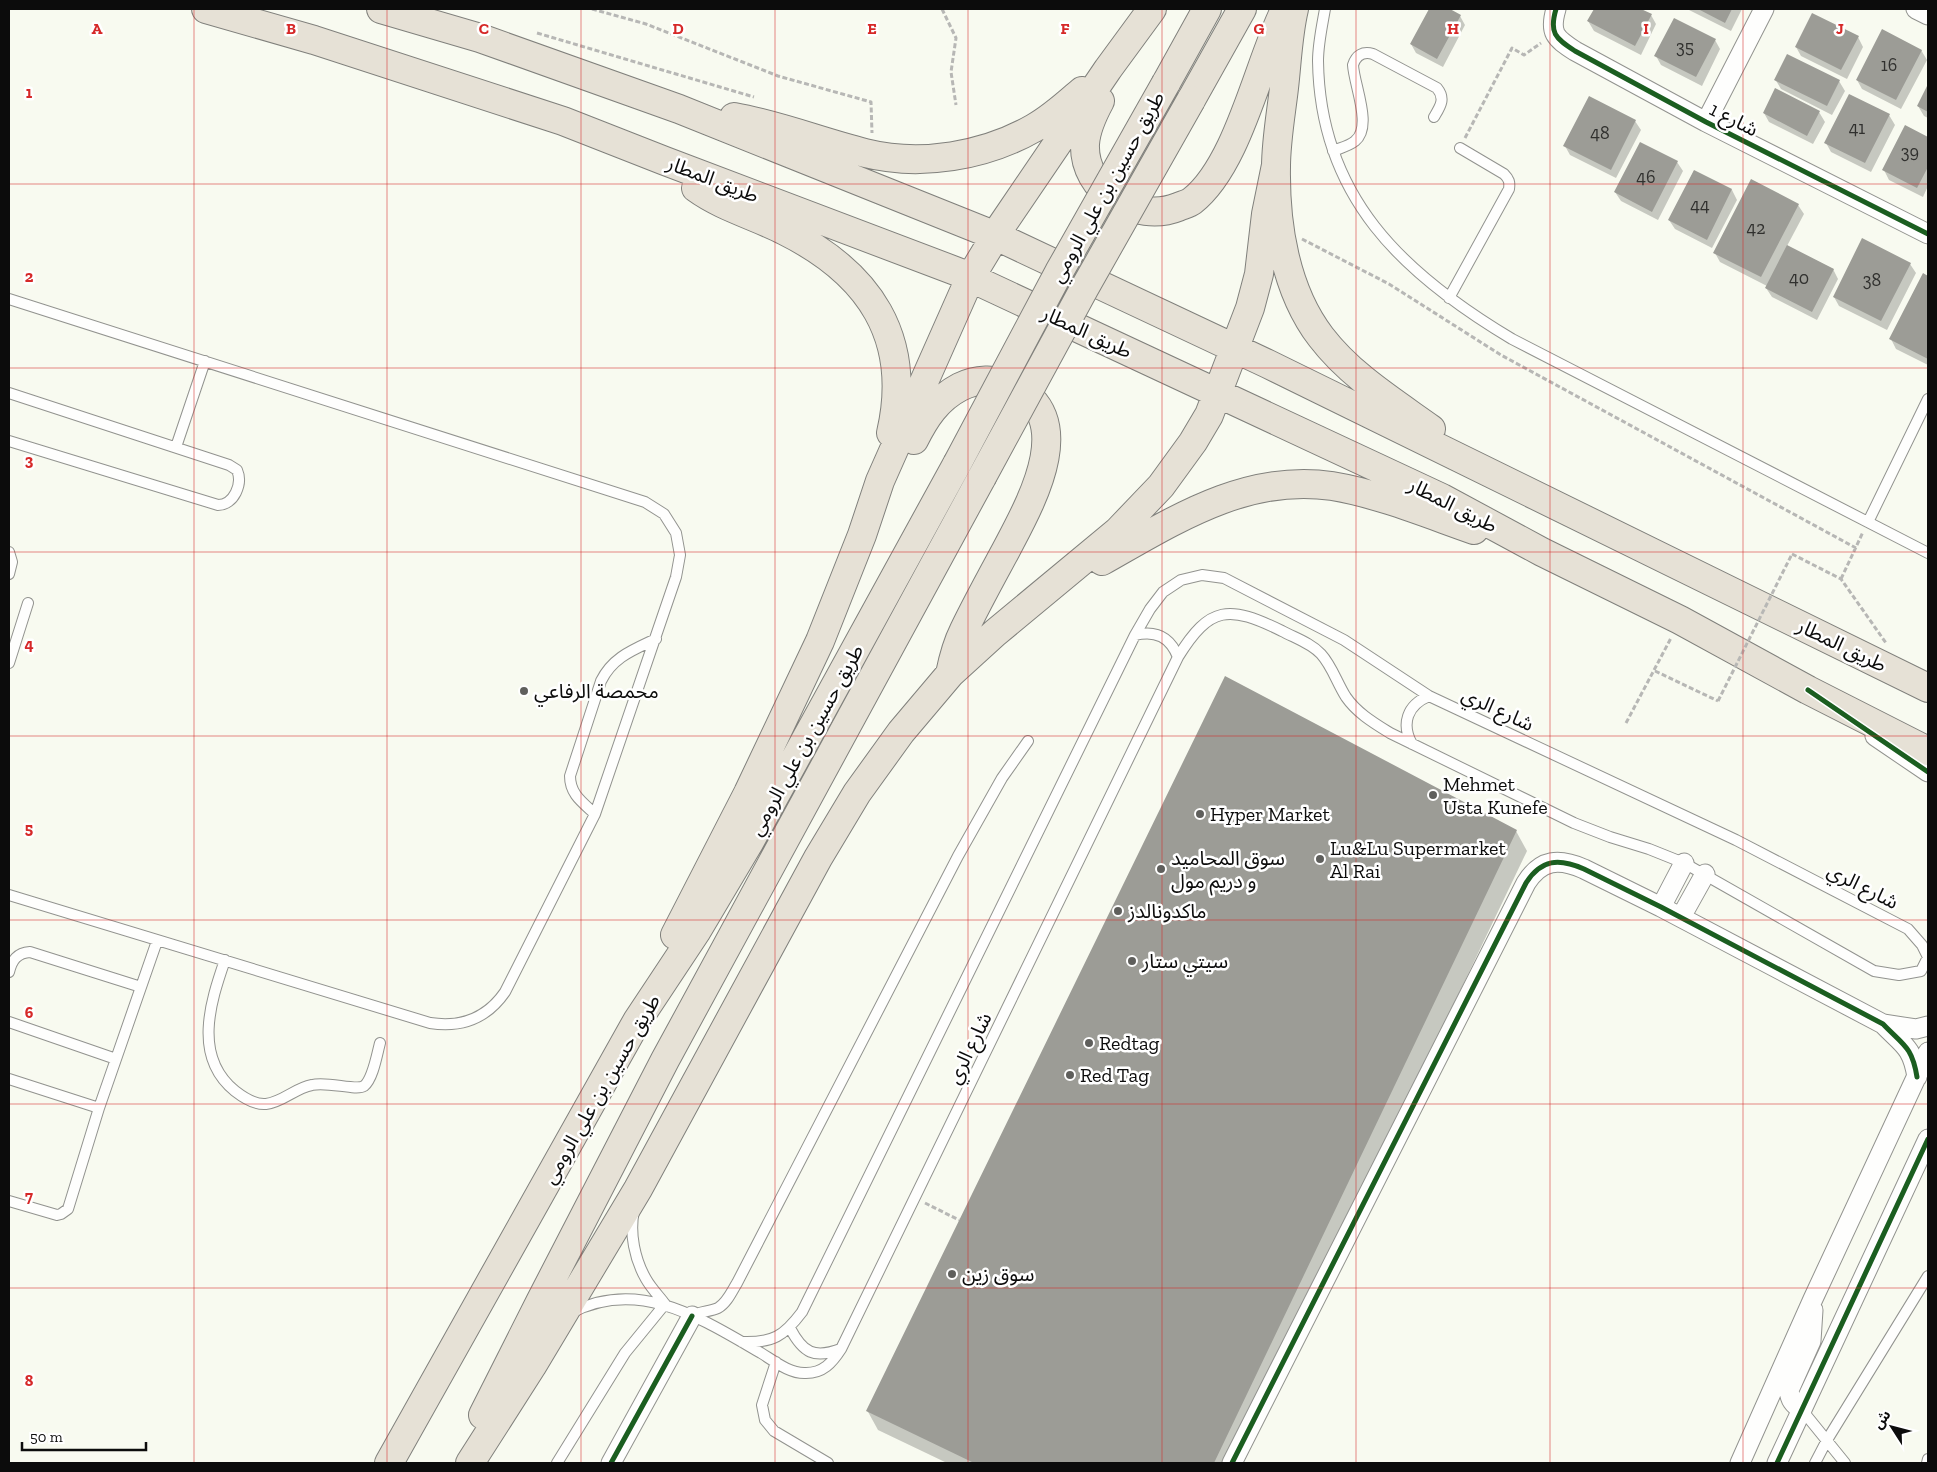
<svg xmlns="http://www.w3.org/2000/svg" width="1937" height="1472" font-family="'Zilla Slab','Noto Sans Arabic',serif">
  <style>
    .shadow { fill: #0003 }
    .building { fill: #9c9c96 }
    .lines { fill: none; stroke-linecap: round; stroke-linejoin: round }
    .lane-casing { stroke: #92938f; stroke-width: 12 }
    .street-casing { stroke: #92938f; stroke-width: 21 }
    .highway-casing { stroke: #80807c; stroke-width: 30 }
    .path { stroke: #b7b7b5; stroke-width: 3; stroke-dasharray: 5 2.5; stroke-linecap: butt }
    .lane { stroke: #fefefd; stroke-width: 10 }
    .street { stroke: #fefefd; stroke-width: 19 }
    .highway { stroke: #e6e1d6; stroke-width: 28 }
    .highway-bridge-casing { stroke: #80807c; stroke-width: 30; stroke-linecap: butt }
    .path-bridge { stroke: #b7b7b5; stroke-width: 3; stroke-dasharray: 5 2.5; stroke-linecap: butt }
    .highway-bridge { stroke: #e6e1d6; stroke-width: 28 }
    .cycleway-casing { stroke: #fff; stroke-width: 8 }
    .cycleway { stroke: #1b5e20; stroke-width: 5 }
    .grid { fill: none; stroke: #d62828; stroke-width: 1; stroke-opacity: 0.55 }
    .poi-dot { fill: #5f5f5c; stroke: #fff; stroke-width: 2 }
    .labels { text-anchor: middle; stroke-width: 5; stroke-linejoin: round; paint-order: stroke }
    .number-label { font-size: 18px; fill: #30302e }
    .street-label { font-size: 20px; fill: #0c0c0c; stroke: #fff }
    .poi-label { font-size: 20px; fill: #0c0c0c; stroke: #fff; text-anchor: start }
    .grid-label { font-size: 16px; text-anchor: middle; font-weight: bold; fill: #d62828; stroke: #fff; stroke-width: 5; stroke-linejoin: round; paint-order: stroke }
  </style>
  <rect width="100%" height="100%" fill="#f8faf0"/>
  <path class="shadow" d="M1430 9H1447L1460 16 1465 25 1443 67 1416 53 1411 44Z
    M1595 9H1638L1651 15 1656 24 1641 55 1594 31 1588 21Z
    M1687 9H1742L1731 31Z
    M1858 37 1863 47 1847 79 1801 56 1796 47Z
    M1715 40 1720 49 1702 86 1661 65 1656 56Z
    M1921 50 1927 60 1901 109 1862 89 1857 80Z
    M1775 79 1839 81 1845 91 1832 115 1781 89Z
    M1928 87V118L1924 116 1918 106Z
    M1850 95 1889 115 1895 125 1871 172 1831 152 1826 143Z
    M1819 112 1825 122 1813 144 1769 122 1764 113Z
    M1635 121 1641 130 1616 178 1570 155 1565 146Z
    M1906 127 1928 138V186L1923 197 1889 180 1884 170Z
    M1677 162 1683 171 1658 220 1621 201 1615 192Z
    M1694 171 1732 190 1737 200 1712 248 1675 229 1669 220Z
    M1798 205 1804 214 1787 246 1833 269 1838 279 1817 320 1772 297 1766 288 1767 286 1720 262 1715 253Z
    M1910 264 1916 273 1887 330 1839 306 1834 297Z
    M1924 275 1928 277V365L1896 349 1891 339Z
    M1516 831 1527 851 1234 1463H947L878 1430 867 1410Z"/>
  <path class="building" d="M1429 9H1450L1461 15 1437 59 1410 44Z
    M1594 9H1641L1652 14 1635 46 1587 21Z
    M1698 9H1732L1725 23Z
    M1812 13 1859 36 1841 70 1795 47Z
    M1674 18 1716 39 1696 77 1654 56Z
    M1882 29 1922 50 1896 100 1856 80Z
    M1787 54 1840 80 1827 106 1774 80Z
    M1928 84V112L1917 106Z
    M1775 88 1820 111 1807 136 1763 113Z
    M1849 94 1890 114 1865 163 1824 143Z
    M1589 96 1636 120 1611 170 1563 146Z
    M1905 125 1928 137V167L1917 188 1882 170Z
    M1640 142 1678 161 1652 212 1614 192Z
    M1694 170 1732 189 1707 240 1668 220Z
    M1751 179 1799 204 1761 277 1713 253Z
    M1862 238 1911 263 1881 321 1833 297Z
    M1787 245 1834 269 1812 312 1765 288Z
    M1923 273 1928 276V359L1889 339Z
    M1225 676 1517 830 1214 1463H974L866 1411Z"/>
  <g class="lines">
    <defs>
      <path id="lane" d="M1325 9C1322 26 1318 44 1318 61 1320 197 1403 274 1512 339L1928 553
        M1333 151C1340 148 1349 146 1355 141 1373 127 1354 85 1353 65 1356 55 1363 51 1373 54L1437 88C1446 99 1440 107 1434 117
        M1449 298 1509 189C1510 182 1509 179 1504 174L1460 148
        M9 299 645 502 664 514 676 533 680 555 676 577 595 814 505 992C487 1018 462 1028 430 1023L9 895
        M9 393 229 465 237 470C243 484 234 505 218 505L9 441
        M176 447 205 361
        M1868 522 1928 399
        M9 552 12 562 9 574
        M1135 635C1156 630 1170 637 1178 657
        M9 663 28 603
        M1412 744C1401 724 1407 705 1429 696
        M595 814C582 802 570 794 570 776L601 681C613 657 633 650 656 639
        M225 960C210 1003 193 1057 235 1091 244 1098 255 1105 266 1104 283 1102 295 1088 312 1085 327 1081 356 1091 364 1086 373 1079 377 1054 380 1043
        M9 972C12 960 17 953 30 952L141 987
        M9 1022 116 1059
        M9 1079 99 1108
        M9 1201 57 1215 61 1214 68 1209 99 1108 157 941
        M634 1211C629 1233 635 1260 646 1279 651 1288 659 1296 665 1304
        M571 1313C639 1277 702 1319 761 1353 774 1361 790 1374 806 1373 823 1373 832 1363 841 1349L1178 657C1210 605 1229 605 1282 631 1295 638 1311 643 1321 654 1332 666 1337 683 1346 697 1357 713 1374 723 1390 733L1574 823 1610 837 1649 849 1684 863 1874 971 1899 975 1921 971 1928 957 1922 945 1908 929 1736 840 1429 696 1344 640 1224 578 1202 575 1181 580 1163 592 1150 609 1135 635 802 1312C784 1336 773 1343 742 1342
        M692 1316C700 1311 709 1312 718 1308 727 1303 732 1291 737 1283L958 856 1002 778 1028 741
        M790 1328C803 1353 814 1359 841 1349
        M776 1362 762 1405 765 1420 774 1431 828 1463
        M1802 1410 1845 1463
        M557 1463 625 1353 665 1304
        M1815 1463 1827 1440 1928 1276
        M1927 1463 1928 1459"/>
      <path id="street" d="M1556 9C1549 33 1555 38 1575 51L1706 122 1928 234
        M1916 9 1928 15
        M1706 122 1764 9
        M1875 736 1928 772
        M1661 907 1684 863
        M1681 917 1705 874
        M1883 1024 1916 1029 1928 1026
        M1802 1410C1793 1404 1790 1400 1789 1390L1811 1341 1813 1310
        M611 1463 692 1316
        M1232 1463 1526 883C1541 859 1559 858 1584 869L1661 907 1883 1024C1903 1045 1912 1046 1917 1077
        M1740 1463 1813 1299 1928 1052
        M1777 1463 1928 1139"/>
      <path id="highway" d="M206 9 314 40 563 121 665 161 958 272 1442 498 1542 552 1680 620 1808 690 1928 751
        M381 9 480 38 679 109 996 236 1268 364 1928 688
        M1294 9C1288 34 1287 62 1284 88 1281 114 1276 141 1276 167 1275 224 1285 290 1321 337 1350 375 1392 401 1431 429
        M1166 83 1207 9
        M1191 100 1242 9
        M1100 101C1093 114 1086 128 1085 144 1083 191 1136 224 1178 207 1182 205 1188 204 1192 201 1238 165 1258 65 1284 12
        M734 117C779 125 821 142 865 153 921 167 985 156 1034 128 1052 118 1067 104 1082 91
        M696 188C722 207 756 216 785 231 869 273 913 337 891 433
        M914 440C925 418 937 399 960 387 976 379 995 378 1012 386 1080 418 1030 504 1006 550 992 576 977 603 964 630 957 644 953 659 950 674
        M1102 561C1173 521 1246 473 1332 486 1380 494 1428 514 1474 530
        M675 935 748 793 820 641 862 535 880 481 970 278 1002 225 1108 69 1152 9
        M483 1415 540 1302 665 1060 982 477
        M389 1463 637 1021 696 932 750 841 957 464
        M470 1463 532 1366 638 1189 818 858 857 793 901 732 950 674 995 633 1118 531 1161 486 1193 442 1209 415 1250 308 1259 274 1266 214 1276 165"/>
    </defs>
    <use href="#lane" class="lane-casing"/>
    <use href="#street" class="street-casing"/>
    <use href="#highway" class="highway-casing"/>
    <path class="path" d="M592 9 646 24 778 76 871 102 872 133
      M942 9 956 38 951 72 956 105
      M537 33 754 97
      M1465 138 1512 48 1524 55 1541 43
      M1302 239 1389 284 1501 355 1856 548
      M1792 554 1841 579 1886 643
      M1841 579 1863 532
      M1655 671 1718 701
      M1626 723 1671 638
      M925 1203 959 1220"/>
    <use href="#lane" class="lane"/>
    <use href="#street" class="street"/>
    <use href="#highway" class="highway"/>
    <defs>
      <path id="highway-bridge" d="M957 464 1059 272 1166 83
        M982 477 1084 289 1191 100"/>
    </defs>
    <use href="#highway-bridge" class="highway-bridge-casing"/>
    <path class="path-bridge" d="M1718 701 1792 554"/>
    <use href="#highway-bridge" class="highway-bridge"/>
    <defs>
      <path id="cycleway" d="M1556 9C1549 33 1555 38 1575 51L1706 122 1928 234
        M1808 690 1928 772
        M611 1463 692 1316
        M1232 1463 1526 883C1541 859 1559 858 1584 869L1661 907 1883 1024C1903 1045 1912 1046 1917 1077
        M1777 1463 1928 1139"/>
    </defs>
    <use href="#cycleway" class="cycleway-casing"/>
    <use href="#cycleway" class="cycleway"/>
  </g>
  <path class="grid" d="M194 9V1463M387 9V1463M581 9V1463M775 9V1463M968 9V1463M1162 9V1463M1356 9V1463M1550 9V1463M1743 9V1463M9 184H1928M9 368H1928M9 552H1928M9 736H1928M9 920H1928M9 1104H1928M9 1288H1928"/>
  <g class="poi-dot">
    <circle cx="524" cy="691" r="5"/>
    <circle cx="1433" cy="795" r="5"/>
    <circle cx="1200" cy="814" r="5"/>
    <circle cx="1320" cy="859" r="5"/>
    <circle cx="1161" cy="869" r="5"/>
    <circle cx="1118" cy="911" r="5"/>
    <circle cx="1132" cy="961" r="5"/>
    <circle cx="1089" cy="1043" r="5"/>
    <circle cx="1070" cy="1075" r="5"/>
    <circle cx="952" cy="1274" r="5"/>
  </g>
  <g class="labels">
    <g class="number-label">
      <text x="1685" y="53">35</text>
      <text x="1889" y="71">16</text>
      <text x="1857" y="134">41</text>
      <text x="1600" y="139">48</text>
      <text x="1910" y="158">39</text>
      <text x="1646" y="183">46</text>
      <text x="1700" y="211">44</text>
      <text x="1756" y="234">42</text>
      <text x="1799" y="284">40</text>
      <text x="1872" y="286">38</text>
    </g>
    <g class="street-label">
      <text transform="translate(1734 119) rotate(27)" y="7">شارع 1</text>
      <text transform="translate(713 179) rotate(21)" y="7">طريق المطار</text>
      <text transform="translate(1107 187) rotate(-61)" y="7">طريق حسين بن علي الرومي</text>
      <text transform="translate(1087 332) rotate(25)" y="7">طريق المطار</text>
      <text transform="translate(1453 505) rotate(27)" y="7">طريق المطار</text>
      <text transform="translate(1842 645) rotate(26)" y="7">طريق المطار</text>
      <text transform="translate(1498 709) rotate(25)" y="7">شارع الري</text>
      <text transform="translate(806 740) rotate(-61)" y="7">طريق حسين بن علي الرومي</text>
      <text transform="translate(1863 886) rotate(27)" y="7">شارع الري</text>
      <text transform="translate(969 1048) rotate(-64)" y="7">شارع الري</text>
      <text transform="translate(601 1089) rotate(-60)" y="7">طريق حسين بن علي الرومي</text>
    </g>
    <g class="poi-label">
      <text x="534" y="698">محمصة الرفاعي</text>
      <text x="1443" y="791">Mehmet<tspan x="1443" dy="23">Usta Kunefe</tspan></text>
      <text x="1210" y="821">Hyper Market</text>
      <text x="1330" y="855">Lu&amp;Lu Supermarket<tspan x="1330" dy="23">Al Rai</tspan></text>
      <text x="1171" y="865">سوق المحاميد<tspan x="1171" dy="23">و دريم مول</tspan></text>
      <text x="1128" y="918">ماكدونالدز</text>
      <text x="1142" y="968">سيتي ستار</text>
      <text x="1099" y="1050">Redtag</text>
      <text x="1080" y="1082">Red Tag</text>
      <text x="962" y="1281">سوق زين</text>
    </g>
  </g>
  <g class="grid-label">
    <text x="97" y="34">A</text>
    <text x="291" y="34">B</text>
    <text x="484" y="34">C</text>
    <text x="678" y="34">D</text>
    <text x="872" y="34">E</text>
    <text x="1065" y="34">F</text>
    <text x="1259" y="34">G</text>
    <text x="1453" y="34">H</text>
    <text x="1646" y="34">I</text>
    <text x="1840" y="34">J</text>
    <text x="29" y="98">1</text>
    <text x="29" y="282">2</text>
    <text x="29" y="466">3</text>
    <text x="29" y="650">4</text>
    <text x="29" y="834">5</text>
    <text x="29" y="1018">6</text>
    <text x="29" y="1202">7</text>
    <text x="29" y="1386">8</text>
  </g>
  <rect width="1937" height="1472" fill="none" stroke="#0c0c0c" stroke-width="20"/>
  <g transform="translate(1892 1427) rotate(306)" stroke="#ffffff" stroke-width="4" paint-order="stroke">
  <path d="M0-4L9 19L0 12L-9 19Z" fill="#0c0c0c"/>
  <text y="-8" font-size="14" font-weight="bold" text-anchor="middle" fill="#0c0c0c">ش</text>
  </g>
  <path d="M22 1442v8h124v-8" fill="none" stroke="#0c0c0c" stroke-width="2.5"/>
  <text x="30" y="1442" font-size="15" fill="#0c0c0c" stroke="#ffffff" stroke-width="4" paint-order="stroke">50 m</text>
</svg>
